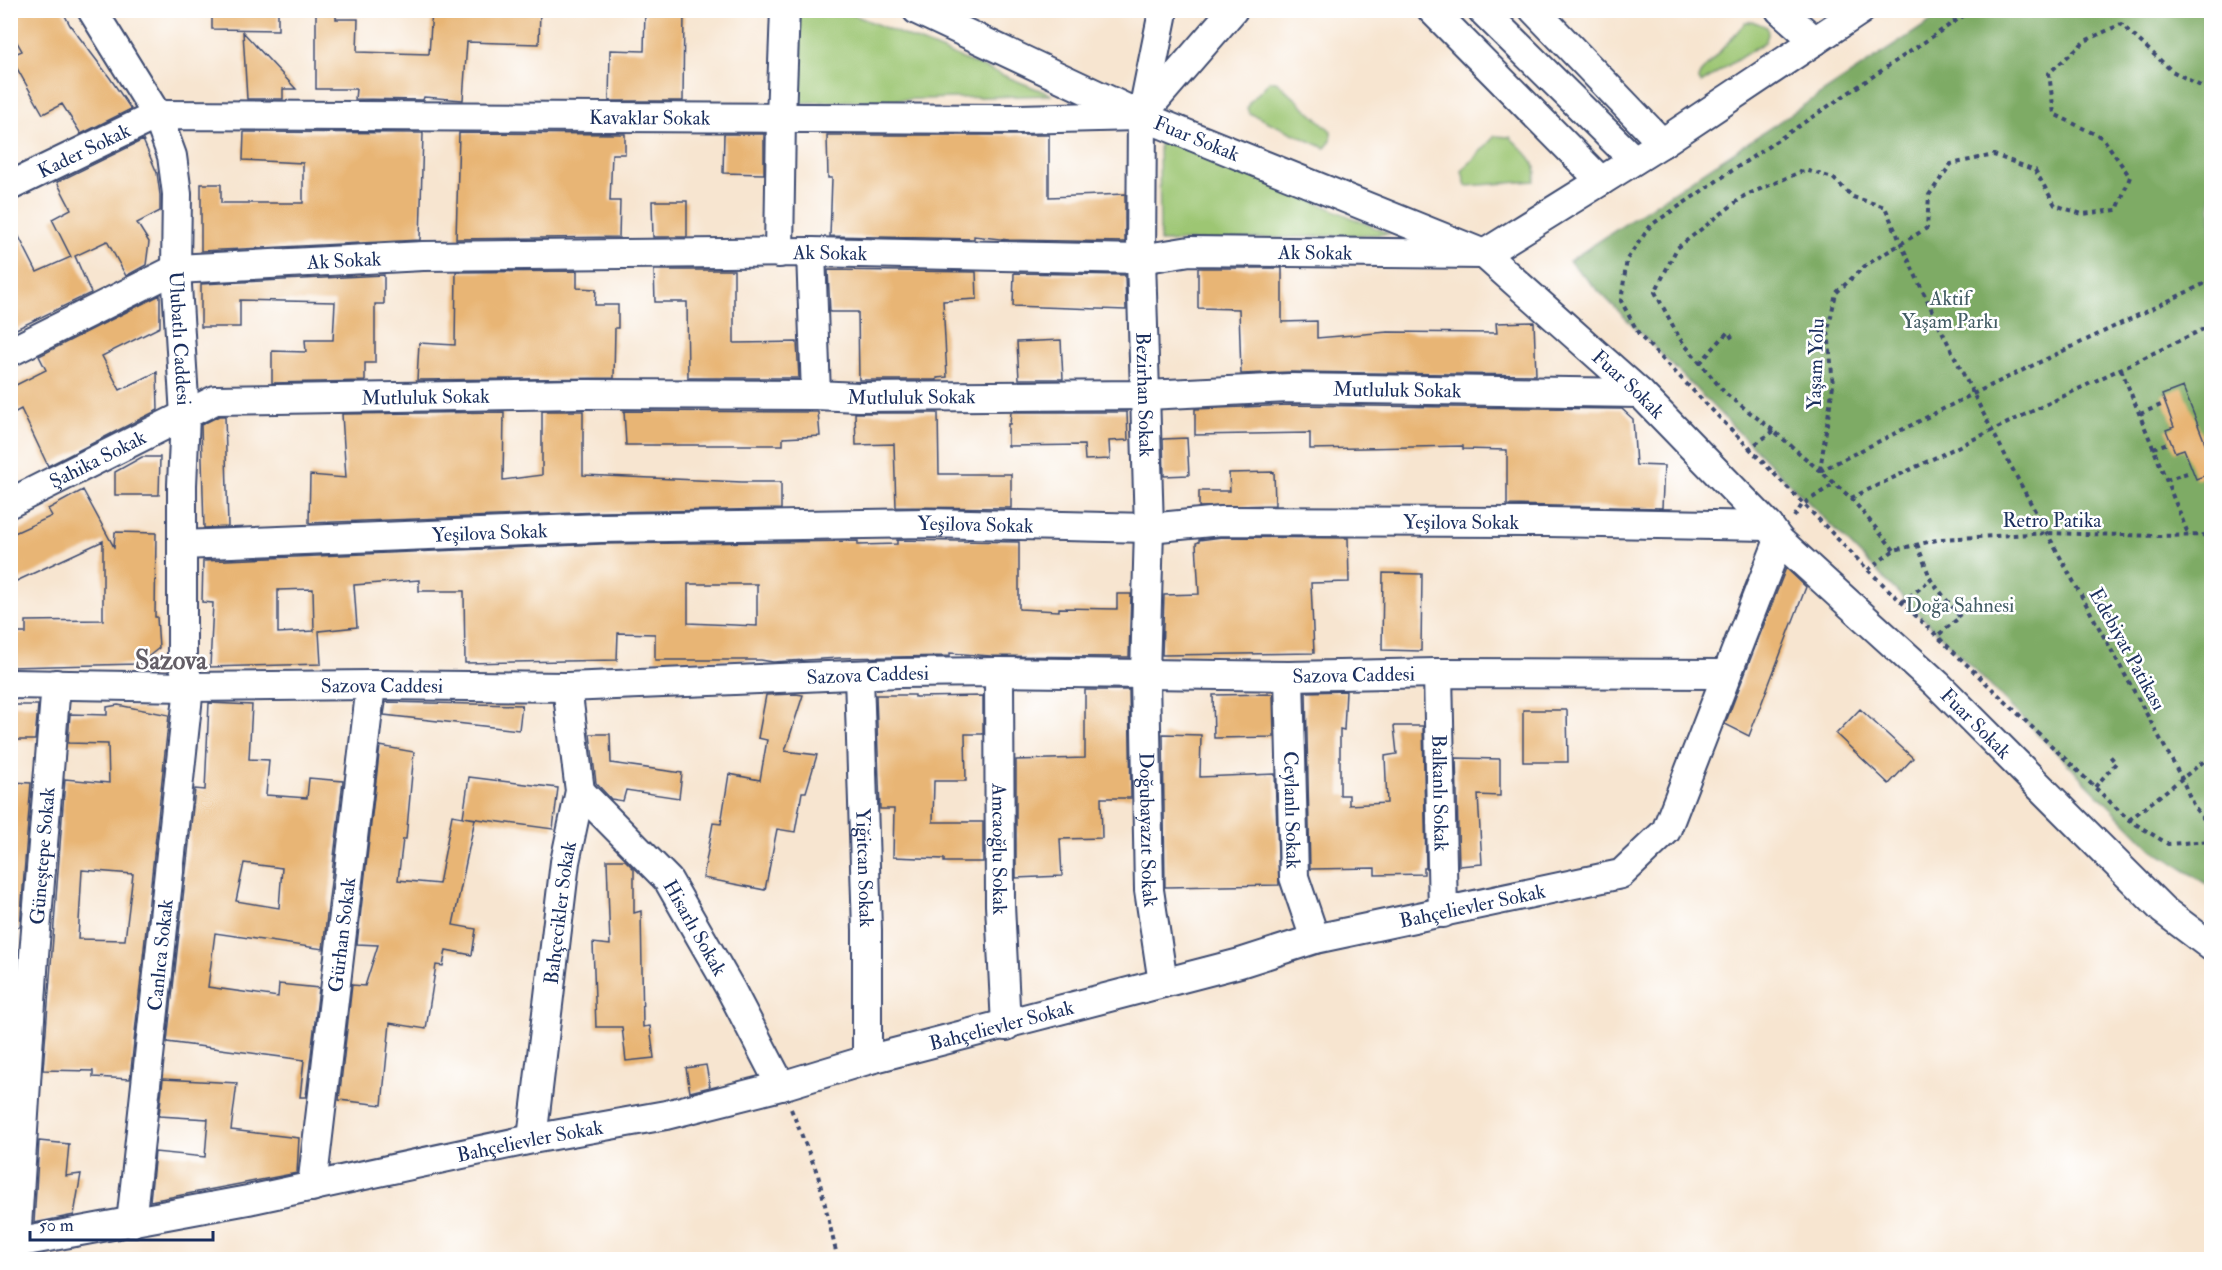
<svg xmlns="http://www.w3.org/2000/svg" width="2222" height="1270" font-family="'IM FELL Double Pica',serif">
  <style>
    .green { fill: #9dc673; stroke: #5c7a68; stroke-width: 1.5 }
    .forest { fill: #7eab65; stroke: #4c6d62; stroke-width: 1.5 }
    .building { fill: #e8b574; fill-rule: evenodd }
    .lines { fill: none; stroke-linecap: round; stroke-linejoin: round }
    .minor-casing { stroke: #3c4a6f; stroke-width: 32 }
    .path { stroke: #3c4a6f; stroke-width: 4; stroke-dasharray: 4.5 4.5; stroke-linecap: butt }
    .minor { stroke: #fff; stroke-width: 28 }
    .labels { text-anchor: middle; stroke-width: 5; stroke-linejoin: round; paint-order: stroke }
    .street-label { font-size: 20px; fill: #1b2f5e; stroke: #fff }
    .park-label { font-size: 20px; fill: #425c64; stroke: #fff }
    .district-label { font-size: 26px; font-weight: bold; fill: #635e66; stroke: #fff }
  </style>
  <rect width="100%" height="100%" fill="#fff"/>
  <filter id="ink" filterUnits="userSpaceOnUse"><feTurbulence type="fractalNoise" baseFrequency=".0167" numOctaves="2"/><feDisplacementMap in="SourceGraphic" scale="12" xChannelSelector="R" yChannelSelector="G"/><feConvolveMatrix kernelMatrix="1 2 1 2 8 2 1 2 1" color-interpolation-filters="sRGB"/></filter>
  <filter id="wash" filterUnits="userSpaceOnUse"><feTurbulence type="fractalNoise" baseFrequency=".008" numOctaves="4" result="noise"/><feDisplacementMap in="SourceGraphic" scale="24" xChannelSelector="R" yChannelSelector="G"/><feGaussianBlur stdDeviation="1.35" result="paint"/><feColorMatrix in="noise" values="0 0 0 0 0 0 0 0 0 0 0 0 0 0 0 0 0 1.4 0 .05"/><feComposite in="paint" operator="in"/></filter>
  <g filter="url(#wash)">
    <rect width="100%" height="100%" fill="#f7e5d0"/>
    <path class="green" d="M798 10 844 11 1052 95 792 103Z
      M1752 21 1767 27 1768 35 1765 42 1701 83 1698 79 1700 74 1745 23Z
      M1270 81H1276L1331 131V141L1325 148 1249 113 1247 108 1249 103Z
      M1159 135 1390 234 1160 242Z
      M1495 136 1510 137C1521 149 1542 163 1534 181L1466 186 1462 171Z"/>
    <path class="forest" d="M1946 11H2211V887L2152 849 1569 261Z"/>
    <g id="blocks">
      <path class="building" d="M10 10H62L70 25 110 78 131 109 81 134 62 104 43 114 10 56 22 51 10 30Z
        M212 10H278V30L212 29Z
        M316 10H336V19H358L357 52 429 54 432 10H540L539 44 467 42 463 100 424 97 423 100 355 99 356 89H316Z
        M645 10H684L683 101H609L610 50 644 51Z
        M243 32 296 89H283V99H247Z
        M244 132 423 133 420 240 201 251V184H221V203H303V163L243 160Z
        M459 133 625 134V154H612L610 201H620L619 237 456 239Z
        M724 134H764V174L723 173Z
        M827 135H1049V197L1125 194V242L1009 240 974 236V239L830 236 832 178H828Z
        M143 140 157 173 160 195V211L137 223 149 242 146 265 126 276 107 241 75 256 91 293 10 332V219L37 272 71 257 52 219 71 209 57 182Z
        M652 201H687V237H653Z
        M1198 268H1282V322L1317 321V338L1388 332 1497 333 1496 323 1534 322 1536 375 1289 372 1241 374 1239 309 1198 308Z
        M654 270H734V343L797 342 799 378H688L687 302H655Z
        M828 270 976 272 977 299 943 301 947 377 937 378V380H859L858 312H830Z
        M577 271V288L596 289 595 305H618V328H615L614 378 417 380 419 343 455 345 456 272Z
        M1014 273 1125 275 1126 310 1013 306Z
        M384 275V304H375V363H365V381L272 383V351L306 352 305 340H333L335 302 240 300V327H201V284Z
        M160 295V327L102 356 120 390 157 372 158 410 48 466 21 409 10 415V388L46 370 39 356Z
        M1061 340 1063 379H1019L1017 342Z
        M2183 387 2211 458V473L2196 479 2184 449 2175 452 2166 430 2174 427 2162 395Z
        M1289 405 1622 409 1633 419 1636 465 1664 466 1662 508 1507 505V450L1463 449V446L1310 449V433L1195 435V409Z
        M542 411H583V475L742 482H781V509L601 512 309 523 310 475 346 478 342 414 504 412 503 480 542 475Z
        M624 411 818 412 820 436 783 438V445H626Z
        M1011 412H1127L1128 440 1109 441 1110 459 1085 460 1084 445 1008 446V424H1010Z
        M855 413H938L939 474H1011V508L896 507 894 444 856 445Z
        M219 416H225L228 527 204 528 201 425Z
        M1187 438 1189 475 1164 476 1163 439Z
        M142 457H160L159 495H115V472Z
        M1274 472 1275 505 1199 507V491H1230L1229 473Z
        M83 490 114 547 115 532 156 533 155 617H157L159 648 139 664 10 667V633H26V621L103 620V541L10 584V535L52 516 48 509Z
        M1222 537 1348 538 1349 582 1311 583 1314 653 1162 655 1164 595 1199 594 1196 543 1199 542V540Z
        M897 540 1019 542V609L1059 611V608L1117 609V594H1131L1129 657 991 656 950 653V656L839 658 773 662 761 660H655V634L618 633 617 660 465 663 464 591H419V580L354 585 357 627 319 631 321 664 210 667 213 603 202 602 203 561 601 544 858 541V545L897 544ZM688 584H757V626L688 623ZM313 589 314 631 278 633V590Z
        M1786 568 1806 587 1749 736 1725 724Z
        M1383 573 1422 574 1421 651 1382 650Z
        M1085 690H1129L1131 798H1101L1102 838 1060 839 1062 876 1016 878V760L1085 758Z
        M1346 691 1344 730 1340 729V795H1349V805L1387 803 1385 756 1397 754 1394 726H1423L1426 868H1424V874L1375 875V868L1310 869 1306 692Z
        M796 694 803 695 785 751 817 755 806 792H802L795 832 777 829 765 890 703 878 713 823 721 824 729 774 760 780 767 740 758 738 766 695Z
        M1273 694 1274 737 1214 738 1213 695Z
        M876 695H915V697L983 696V734H965L966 781H934L933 822H983V862H944V859L893 857 894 809H880Z
        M386 702 522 705 519 730 384 715Z
        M209 703 252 705 249 759 269 760 266 795 307 798 309 778 343 781 323 949 215 933 208 987 278 997 279 984 319 988 306 1097H300L304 1060 167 1042 195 789 205 790ZM244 863 282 868 279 908 236 901Z
        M10 705H38L35 740H10Z
        M118 705 169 715 130 1079 93 1077V1071L43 1070 65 779 109 783 108 744 68 743 70 714 107 715V707ZM82 870 133 874 125 940 78 939Z
        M1860 709 1913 758 1889 784 1836 734Z
        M1523 710H1567L1568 762H1523Z
        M590 734H610L611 763 682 773 679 798 626 790 623 801 611 799 596 783Z
        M1163 734 1201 735 1200 777 1275 774 1279 885 1165 887Z
        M380 746 414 752 406 839H403L398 880 439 884 452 815 475 819 453 925 476 929 472 955 446 950 443 966 436 965 426 1029 390 1023 382 1105 339 1100 352 985 365 986 378 945 357 944Z
        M1456 758 1500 759V796L1478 795 1482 864 1459 866Z
        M469 777 558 788 553 829 463 817Z
        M10 782 31 783 20 927H10Z
        M607 860H625L634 869V913L641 911 643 1027 650 1026 654 1058 626 1061 622 1027H596L593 943 610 945Z
        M10 964H17L11 1064H10Z
        M706 1065 710 1087 690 1092 686 1068Z
        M163 1079 237 1083 231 1130 299 1138 297 1173 150 1201 155 1152 205 1157 208 1119 159 1116Z
        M39 1141 69 1144 66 1176 81 1174 74 1215 34 1223Z"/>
    </g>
  </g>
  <g filter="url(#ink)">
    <use href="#blocks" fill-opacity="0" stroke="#3c4a6f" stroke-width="1.5"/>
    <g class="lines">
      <defs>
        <g id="minor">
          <path id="s1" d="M92 10 157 115 172 156 177 194 176 269 185 416 182 485V657L189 687 131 1223"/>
          <path id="s2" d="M917 10 1142 116 1484 254 1640 393 1769 526 1779 540 1937 684 2163 910 2212 947"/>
          <path id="s3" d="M1160 10 1162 17 1142 116 1141 259 1149 528 1145 675 1149 890 1163 983"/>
          <path d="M1432 10 1601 181"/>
          <path d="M1482 10 1634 160"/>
          <path d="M1534 10 1662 143"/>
          <path d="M1780 10 1815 41"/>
          <path d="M1143 114 1233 10"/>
          <path id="s4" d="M10 186 157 115 1019 119 1137 116"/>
          <path d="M811 252 816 395"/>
          <path d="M779 253 781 117 785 10"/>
          <path id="s5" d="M10 352 176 269 423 256 811 252 1141 259 1190 251 1484 254 1662 143 1861 10"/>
          <path id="s6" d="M10 503 215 400 583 394 816 395 858 397 1147 395 1289 388 1640 393"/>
          <path id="s7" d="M182 545 601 528 926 523 1149 528 1221 521 1547 522 1769 526"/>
          <path id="s8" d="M999 672 1000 905 1006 1026"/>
          <path id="s9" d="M1438 673 1443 913"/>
          <path id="s10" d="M859 676 867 930V1060"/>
          <path id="s11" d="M1289 676 1294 877 1315 939"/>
          <path id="s12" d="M10 684 189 687 371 685 567 687 899 673 999 672 1289 676 1438 673 1726 674"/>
          <path id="s13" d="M580 791 668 880 731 990 781 1086"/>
          <path id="s14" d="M532 1139 565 862 580 791 567 687"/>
          <path id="s15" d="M312 1187 371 685"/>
          <path id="s16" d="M16 1242 34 955 56 684"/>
          <path id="s17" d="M10 1244 248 1200 532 1139 666 1115 781 1086 867 1060 1240 963 1315 939 1621 874 1666 831 1779 540"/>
        </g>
      </defs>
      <use href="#minor" class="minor-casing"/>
      <path class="path" d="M1972 10 1651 225 1627 259 1621 301 1640 336 1868 570 2129 820 2168 844 2212 841
        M1700 363 1728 332 1734 341
        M2121 369 2189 536
        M2140 414 2161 405
        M2153 448 2168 443
        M1748 449 1774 431
        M1820 470 1833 385 1828 330 1836 293 1866 265 1927 228 1929 195 1951 164 1994 155 2035 170 2055 205 2082 214 2117 210 2130 177 2103 138 2054 114 2049 73 2085 41 2121 24 2172 71 2212 92
        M1820 471 1975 393 2212 280
        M2166 480 2187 473
        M1851 498 2212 325
        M1794 517 1802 505 1835 483
        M1917 544 1931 580 1960 617 1937 636
        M1894 550 1851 498 1774 431 1725 393 1680 339 1655 292 1677 248 1744 196 1805 170 1833 178 1853 197 1885 207C1970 405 2080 590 2182 779L2194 807 2212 829
        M1868 570 1894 550 1941 539 2048 533 2158 536 2212 535
        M1902 602 1931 580
        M2095 787 2116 763 2110 756
        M2129 820 2212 755
        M791 1109 818 1175 838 1260"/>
      <use href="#minor" class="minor"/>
    </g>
  </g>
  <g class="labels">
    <g class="street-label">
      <text dy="7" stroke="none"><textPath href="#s4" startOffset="656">Kavaklar Sokak</textPath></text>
      <text dy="7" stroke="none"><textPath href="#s2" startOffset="308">Fuar Sokak</textPath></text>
      <text dy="7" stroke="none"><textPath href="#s4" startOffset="82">Kader Sokak</textPath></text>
      <text dy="7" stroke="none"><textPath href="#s5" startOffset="1326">Ak Sokak</textPath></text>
      <text dy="7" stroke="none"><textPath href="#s5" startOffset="840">Ak Sokak</textPath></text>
      <text dy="7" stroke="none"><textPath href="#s5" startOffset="354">Ak Sokak</textPath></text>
      <text dy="7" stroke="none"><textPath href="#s1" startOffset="350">Ulubatlı Caddesi</textPath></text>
      <text transform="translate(1815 364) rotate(-88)" y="7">Yaşam Yolu</text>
      <text dy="7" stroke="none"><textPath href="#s2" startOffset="812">Fuar Sokak</textPath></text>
      <text dy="7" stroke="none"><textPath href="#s6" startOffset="1412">Mutluluk Sokak</textPath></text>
      <text dy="7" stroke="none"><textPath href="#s3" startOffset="387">Bezirhan Sokak</textPath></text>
      <text dy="7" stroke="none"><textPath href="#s6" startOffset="926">Mutluluk Sokak</textPath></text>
      <text dy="7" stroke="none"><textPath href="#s6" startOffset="440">Mutluluk Sokak</textPath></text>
      <text dy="7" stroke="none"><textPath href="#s6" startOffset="98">Şahika Sokak</textPath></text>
      <text x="2052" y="527">Retro Patika</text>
      <text dy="7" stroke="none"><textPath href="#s7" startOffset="1280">Yeşilova Sokak</textPath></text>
      <text dy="7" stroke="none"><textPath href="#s7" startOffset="794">Yeşilova Sokak</textPath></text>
      <text dy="7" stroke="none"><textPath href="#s7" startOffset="308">Yeşilova Sokak</textPath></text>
      <text transform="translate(2128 649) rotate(61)" y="7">Edebiyat Patikası</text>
      <text dy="7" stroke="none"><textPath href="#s12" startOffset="858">Sazova Caddesi</textPath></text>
      <text dy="7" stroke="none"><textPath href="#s12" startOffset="1344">Sazova Caddesi</textPath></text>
      <text dy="7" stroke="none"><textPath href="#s12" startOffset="372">Sazova Caddesi</textPath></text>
      <text dy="7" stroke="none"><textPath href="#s2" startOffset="1298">Fuar Sokak</textPath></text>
      <text dy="7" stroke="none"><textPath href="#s9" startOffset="120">Balkanlı Sokak</textPath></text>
      <text dy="7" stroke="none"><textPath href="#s11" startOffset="134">Ceylanlı Sokak</textPath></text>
      <text dy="7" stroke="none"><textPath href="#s3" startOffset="822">Doğubayazıt Sokak</textPath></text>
      <text dy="7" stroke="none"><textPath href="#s8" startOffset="177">Amcaoğlu Sokak</textPath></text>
      <text dy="7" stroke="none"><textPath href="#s16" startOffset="387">Güneştepe Sokak</textPath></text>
      <text dy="7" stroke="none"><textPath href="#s10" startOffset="192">Yiğitcan Sokak</textPath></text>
      <text dy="7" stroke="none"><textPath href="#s17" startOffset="1502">Bahçelievler Sokak</textPath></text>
      <text dy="7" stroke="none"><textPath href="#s14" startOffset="228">Bahçecikler Sokak</textPath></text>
      <text dy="7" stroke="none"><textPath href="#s13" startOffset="180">Hisarlı Sokak</textPath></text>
      <text dy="7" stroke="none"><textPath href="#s15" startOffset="254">Gürhan Sokak</textPath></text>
      <text transform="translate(160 955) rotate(-84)" y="7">Canlıca Sokak</text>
      <text dy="7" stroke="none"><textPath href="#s17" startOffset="1016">Bahçelievler Sokak</textPath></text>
      <text dy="7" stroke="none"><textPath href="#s17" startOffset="530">Bahçelievler Sokak</textPath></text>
    </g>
    <g class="park-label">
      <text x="1950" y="305">Aktif<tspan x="1950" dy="23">Yaşam Parkı</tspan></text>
      <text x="1960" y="612">Doğa Sahnesi</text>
    </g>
    <g class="district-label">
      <text x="171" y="669">Sazova</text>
    </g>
  </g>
  <rect width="2222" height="1270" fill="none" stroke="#fff" stroke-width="36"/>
  <path d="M30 1231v9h183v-9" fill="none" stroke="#1b2f5e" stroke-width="3"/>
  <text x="39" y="1231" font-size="18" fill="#1b2f5e" stroke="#ffffff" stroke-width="4.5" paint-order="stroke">50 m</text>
</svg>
